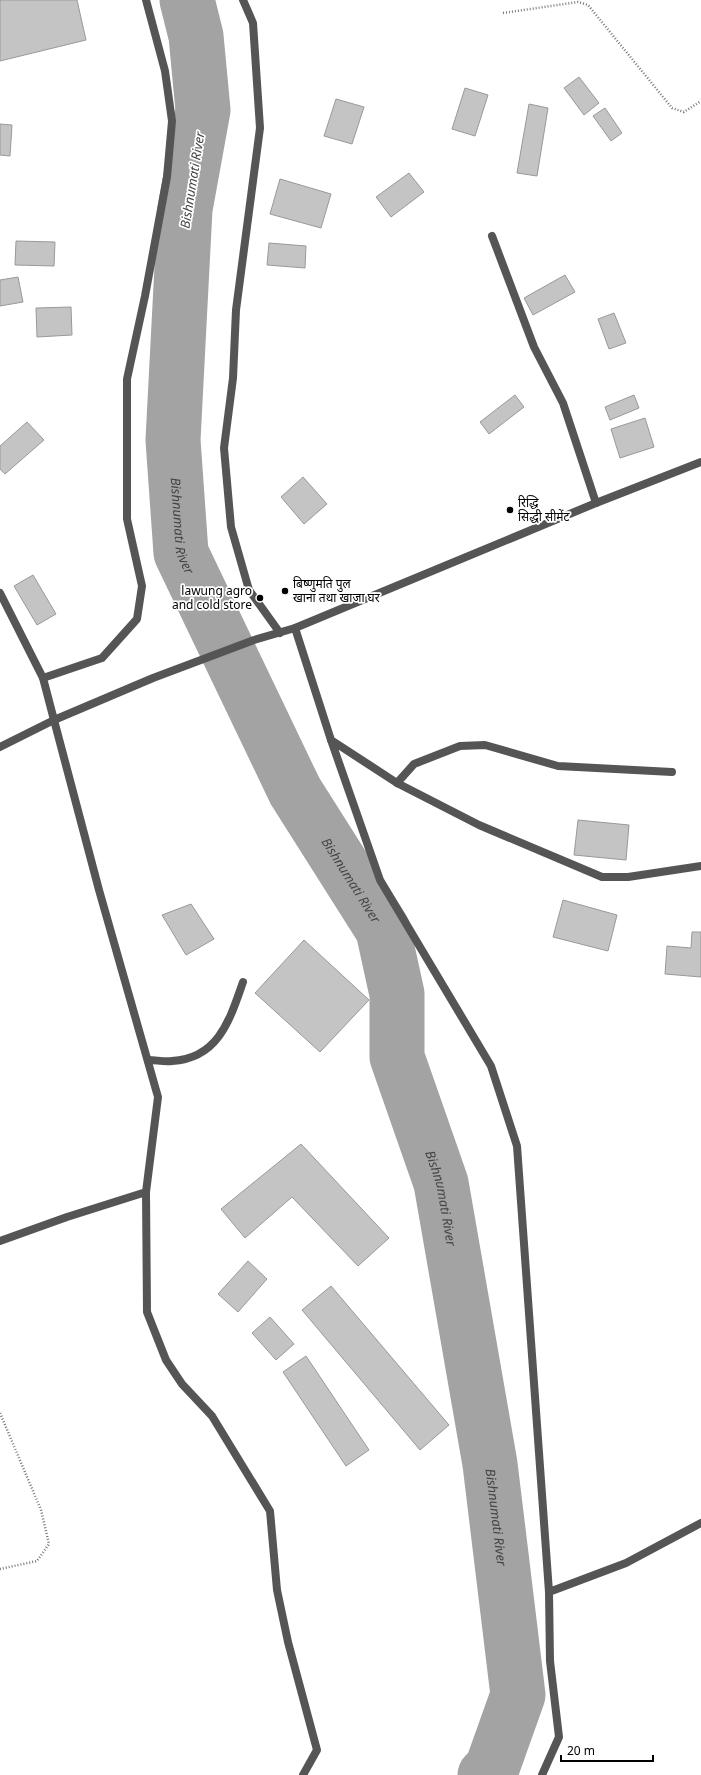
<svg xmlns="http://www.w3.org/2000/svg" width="701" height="1775" font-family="'Noto Sans','Noto Sans Devanagari',sans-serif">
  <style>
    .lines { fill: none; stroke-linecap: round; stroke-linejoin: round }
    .river { stroke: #a3a3a3; stroke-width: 55 }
    .building { fill: #c4c4c4; stroke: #999 }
    .path { stroke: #777; stroke-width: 2.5; stroke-dasharray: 1 2; stroke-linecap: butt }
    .service { stroke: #555; stroke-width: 8 }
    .minor { stroke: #555; stroke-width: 8 }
    .tertiary { stroke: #555; stroke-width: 8 }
    .poi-dot { fill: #000; stroke: #fff; stroke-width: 1.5 }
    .labels { text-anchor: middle; stroke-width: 3.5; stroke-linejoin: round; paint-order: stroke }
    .poi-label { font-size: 12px; fill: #000; stroke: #fff; text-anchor: start }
    .water-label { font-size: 13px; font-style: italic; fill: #444; stroke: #fff }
  </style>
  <rect width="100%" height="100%" fill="#fff"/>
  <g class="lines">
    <path class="river" id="s1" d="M187 0 196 36 203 110 185 209 173 440 181 553 295 791 383 930 397 994V1057L441 1183 490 1464 518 1695 492 1768 485 1775"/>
  </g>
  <path class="building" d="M0 0H77L86 40 0 61Z
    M579 77 599 103 584 115 564 88Z
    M465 88 488 95 475 136 452 129Z
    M336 99 364 107 352 144 324 136Z
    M529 104 548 108 537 176 517 173Z
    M605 108 622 133 611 141 593 116Z
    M0 124 12 125 10 156 0 155Z
    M409 173 424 192 391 217 376 197Z
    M280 179 331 194 321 228 270 214Z
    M16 241 55 242 54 266 15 265Z
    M269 243 306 246 305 268 267 265Z
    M565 275 575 292 533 315 524 298Z
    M18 277 23 302 0 306V280Z
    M71 307 72 335 37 337 36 308Z
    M614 313 626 343 609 349 598 319Z
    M515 395 524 407 489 434 480 422Z
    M634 395 639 408 610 420 605 407Z
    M645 418 654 447 620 458 611 429Z
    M27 422 44 440 5 474 0 469V446Z
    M303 477 327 504 304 524 281 497Z
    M33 575 56 614 37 625 14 586Z
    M578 820 629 825 626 860 574 855Z
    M563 900 617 915 608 951 553 937Z
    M191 904 214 939 186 955 162 915Z
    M692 932H701V977L665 974 667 946 691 948Z
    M304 940 369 1000 320 1052 255 993Z
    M301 1144 389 1238 358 1266 292 1197 245 1238 221 1209Z
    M248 1261 267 1279 238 1312 218 1294Z
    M331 1286 449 1425 420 1450 302 1310Z
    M270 1317 294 1344 276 1360 252 1333Z
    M306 1356 369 1450 346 1466 283 1372Z"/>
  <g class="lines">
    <path class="path" d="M503 13 578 2 588 5 672 108 684 112 701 101
      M0 1413 41 1510 49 1544 37 1561 0 1569"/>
    <path class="service" d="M43 678 102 658 137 619 142 586 127 519V379L145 296 167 177 172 121 165 71 146 0
      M397 783 414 764 460 746 485 745 558 766 672 772
      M148 1060C156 1060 164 1062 172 1061 219 1058 230 1019 243 982"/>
    <path class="minor" d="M243 0 253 23 260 128 236 310 233 378 224 448 231 527 249 590 280 633
      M492 236 534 347 563 403 596 503
      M295 628 331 740 380 880 491 1066 517 1146 549 1592
      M54 720 99 890 158 1097 146 1192 147 1312 166 1360 182 1384 212 1416 270 1511 277 1590 288 1642 317 1750 303 1775
      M331 740 397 783 479 825 602 877H628L701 866
      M0 1241 67 1217 146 1192
      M542 1775 559 1737 550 1661 549 1592 626 1563 701 1523"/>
    <path class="tertiary" d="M0 593 43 678 54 720
      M0 747 54 720 153 678 254 640 295 628 596 503 701 462"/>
  </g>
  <g class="poi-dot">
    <circle cx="510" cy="510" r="4"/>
    <circle cx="285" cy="591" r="4"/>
    <circle cx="260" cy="598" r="4"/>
  </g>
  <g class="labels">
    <g class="poi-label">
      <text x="518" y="507">रिद्धि<tspan x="518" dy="14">सिद्धी सीमेंट</tspan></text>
      <text x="293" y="588">बिष्णुमति पुल<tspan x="293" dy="14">खाना तथा खाजा घर</tspan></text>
      <text x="252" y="595" text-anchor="end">lawung agro<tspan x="252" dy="14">and cold store</tspan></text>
    </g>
    <g class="water-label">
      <text transform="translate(192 180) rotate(-81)" y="5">Bishnumati River</text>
      <text dy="5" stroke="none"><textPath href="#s1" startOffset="530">Bishnumati River</textPath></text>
      <text dy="5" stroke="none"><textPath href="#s1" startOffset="926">Bishnumati River</textPath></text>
      <text dy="5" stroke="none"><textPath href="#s1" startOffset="1262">Bishnumati River</textPath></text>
      <text dy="5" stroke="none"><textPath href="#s1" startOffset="1586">Bishnumati River</textPath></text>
    </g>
  </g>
  <path d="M561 1755v6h92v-6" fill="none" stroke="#000000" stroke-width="2"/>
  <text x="567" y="1755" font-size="12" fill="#000000" stroke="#ffffff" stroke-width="3" paint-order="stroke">20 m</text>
</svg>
